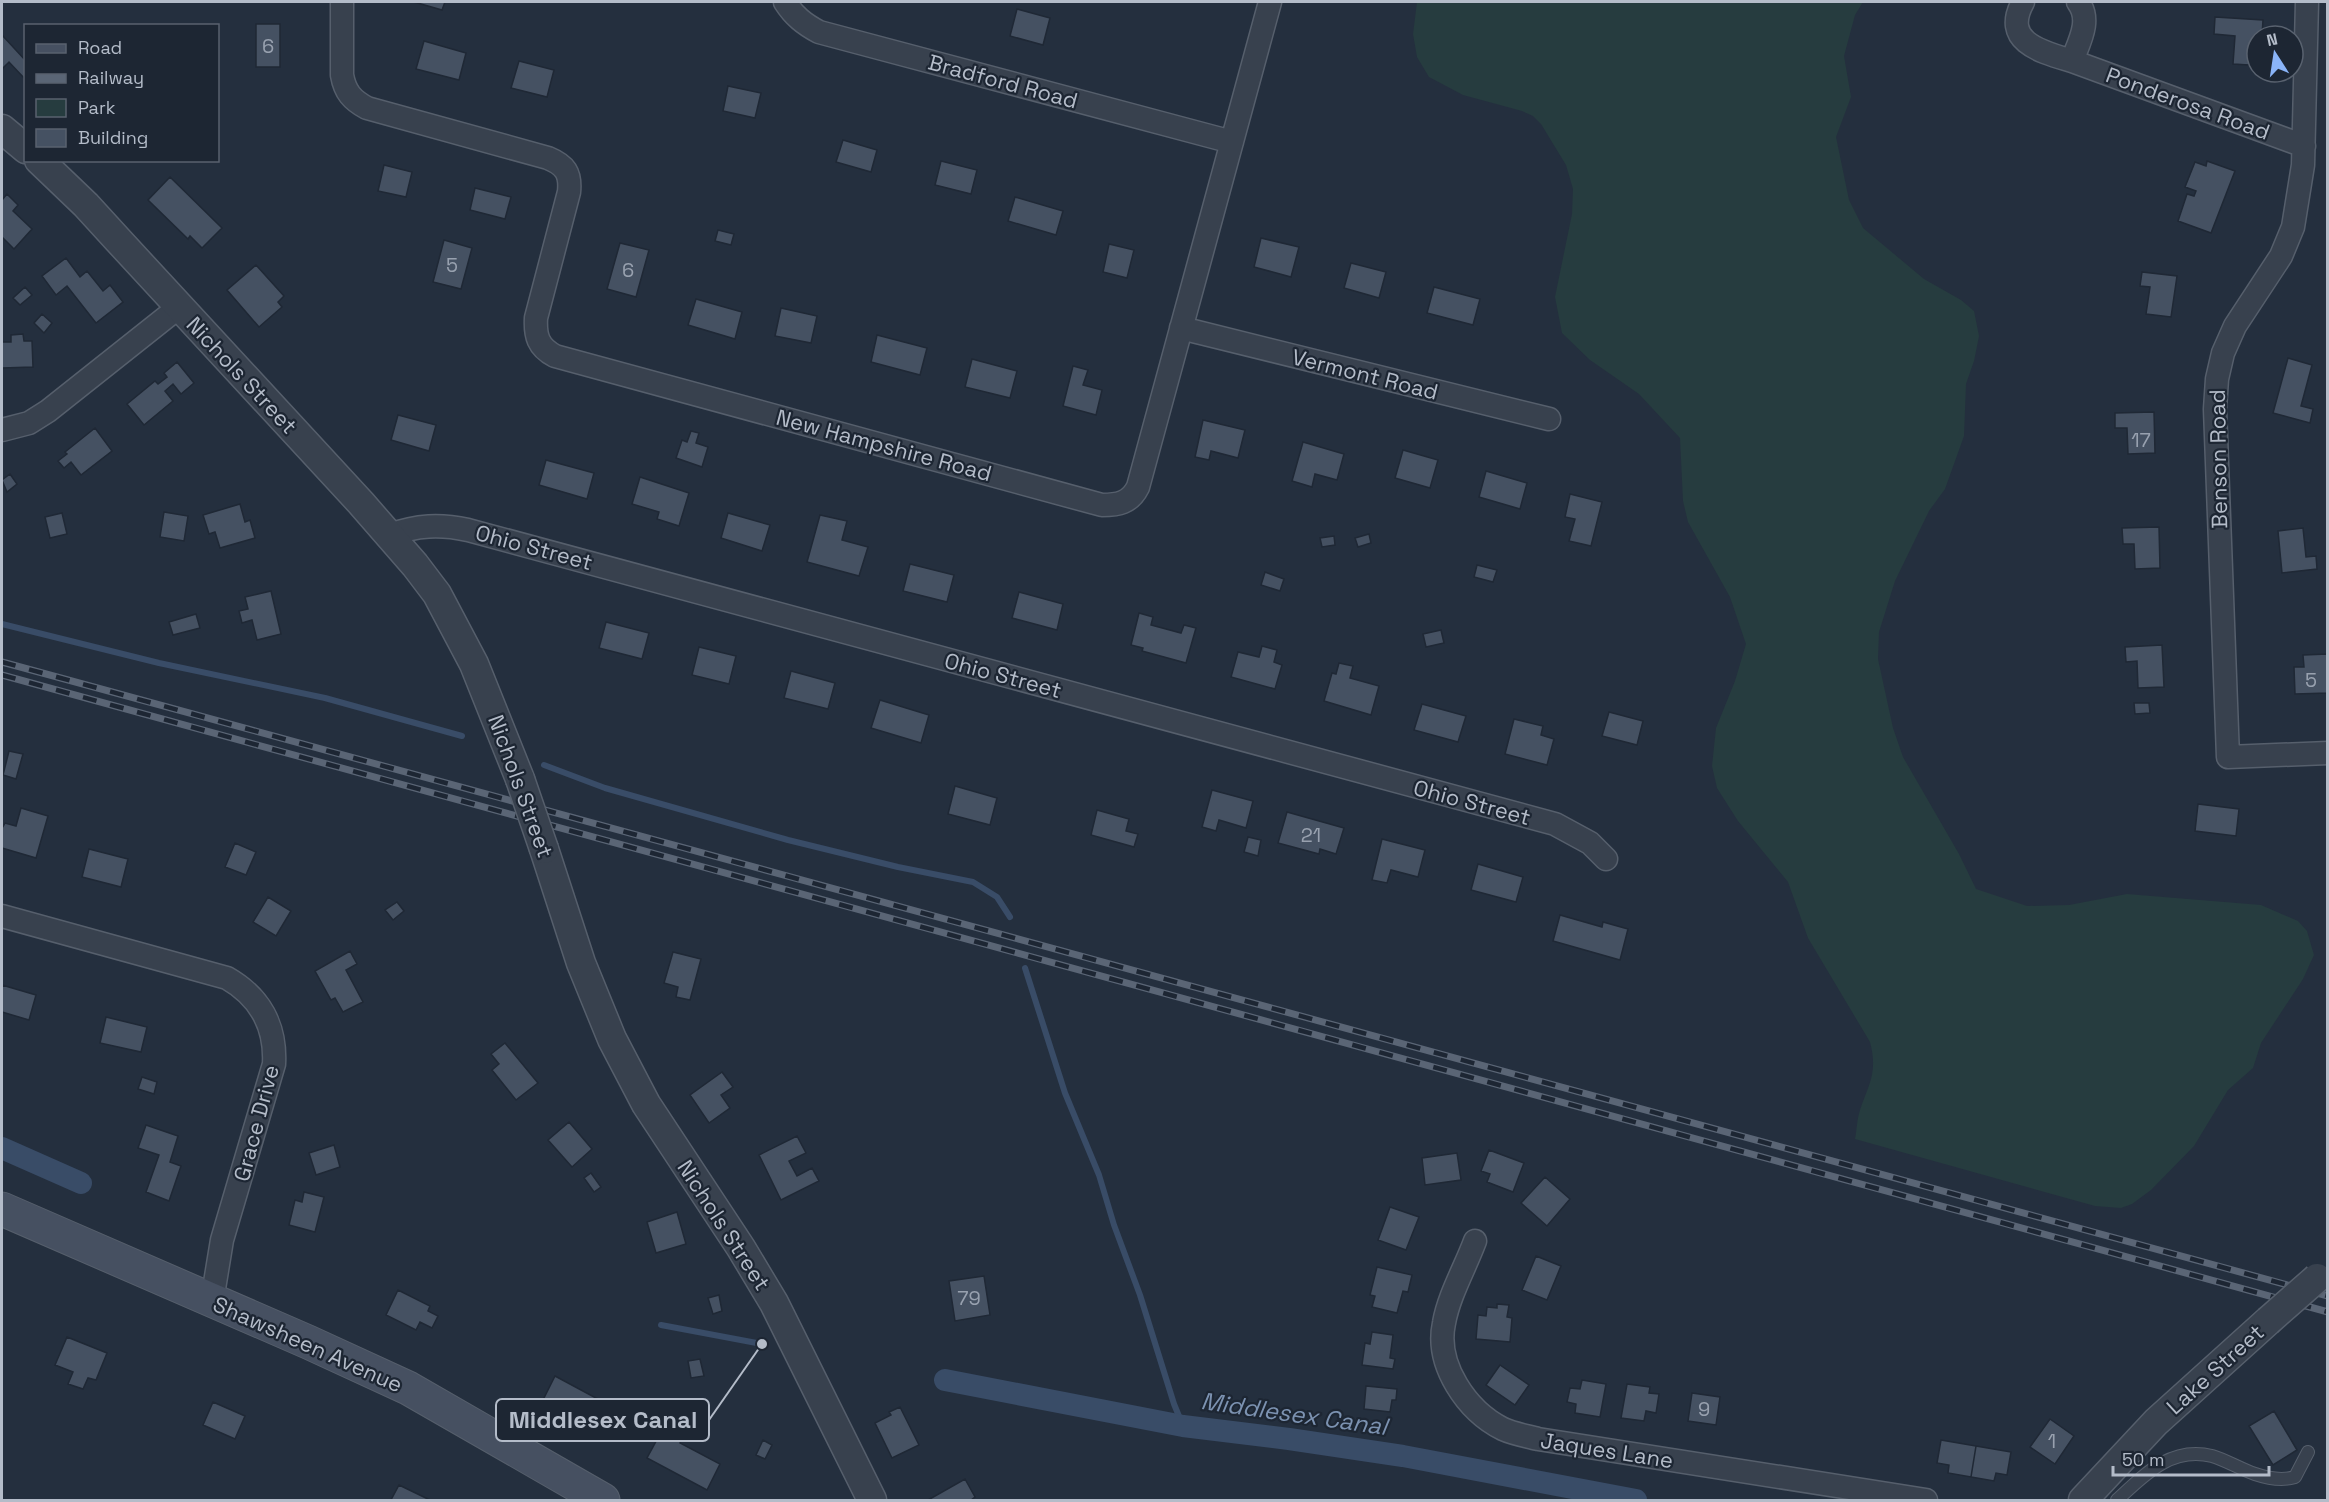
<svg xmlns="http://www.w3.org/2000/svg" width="2329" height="1502" font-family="'Space Grotesk',sans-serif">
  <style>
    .green { fill: #263c3f }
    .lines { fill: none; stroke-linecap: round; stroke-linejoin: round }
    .stream { stroke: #394c67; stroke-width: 6 }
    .canal { stroke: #394c67; stroke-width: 22 }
    .building { fill: #455162; stroke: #1f2835; stroke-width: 1.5 }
    .service-casing { stroke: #565f6c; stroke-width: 14 }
    .minor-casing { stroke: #565f6c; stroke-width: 25 }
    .tertiary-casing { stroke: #565f6c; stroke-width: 31 }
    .secondary-casing { stroke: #565f6c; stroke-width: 35 }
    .service { stroke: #38414e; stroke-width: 12 }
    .minor { stroke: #38414e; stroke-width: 22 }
    .tertiary { stroke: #38414e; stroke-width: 28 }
    .secondary { stroke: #465061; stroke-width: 33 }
    .rail-casing { stroke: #5a6575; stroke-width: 7 }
    .rail { stroke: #1d2633; stroke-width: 4.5; stroke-dasharray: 14; stroke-linecap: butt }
    .tertiary-bridge-casing { stroke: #565f6c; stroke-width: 31; stroke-linecap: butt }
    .tertiary-bridge { stroke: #38414e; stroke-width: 28 }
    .labels { text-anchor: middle; stroke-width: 4.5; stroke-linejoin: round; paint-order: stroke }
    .number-label { font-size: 20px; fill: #98a1af }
    .street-label { font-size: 22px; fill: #b4bcc9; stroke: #1d2633 }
    .water-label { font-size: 24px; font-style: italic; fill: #7c92b1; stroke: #1d2633 }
    .leader { fill: none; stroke: #b4bcc9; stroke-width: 2 }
    .callout-dot { fill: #b4bcc9; stroke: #1d2633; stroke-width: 2 }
    .callout { fill: #1d2633; stroke: #b4bcc9; stroke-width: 2 }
    .callout-label { font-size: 24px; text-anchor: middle; font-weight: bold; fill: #b4bcc9 }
  </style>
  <rect width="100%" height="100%" fill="#242f3e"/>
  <path class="green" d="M1417 2H1863L1855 15 1844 56 1851 97 1836 137 1849 200 1863 228 1924 279 1961 300 1974 311 1979 336 1974 361 1966 384 1964 436 1945 489 1929 511 1895 581 1879 632 1878 659 1893 728 1903 757 1959 854 1976 889 2027 906 2069 905 2127 894 2261 905 2298 921 2307 931 2314 955 2303 979 2261 1043 2253 1068 2228 1090 2194 1146 2151 1190 2132 1204 2121 1208 2095 1206 1855 1139C1857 1129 1857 1119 1860 1110 1869 1083 1878 1073 1870 1042L1808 938 1788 882 1738 821 1717 788 1712 766 1716 728 1735 681 1746 644 1730 597 1688 522 1683 501 1680 438 1639 394 1590 360 1562 333 1555 297 1572 214 1573 189 1566 165 1541 124 1533 116 1522 111 1463 95 1429 77 1417 57 1413 34Z"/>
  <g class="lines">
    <path class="stream" d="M2 624 159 663 325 698 462 736
      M544 765 605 788 788 840 898 867 973 882 997 897 1010 917
      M1025 968 1065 1093 1099 1175 1114 1225 1140 1295 1174 1404 1183 1426
      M661 1325 762 1344"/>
    <path class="canal" d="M2 1148 81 1183
      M945 1380 1183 1426 1289 1439 1403 1456 1636 1500"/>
  </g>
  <path class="building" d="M414 2H445L442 10Z
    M1017 9 1050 18 1043 45 1010 36Z
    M2215 17 2263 20 2262 36H2257V54H2250L2249 65 2233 64 2235 36 2214 34Z
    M256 24H280V67H256Z
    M2 35 26 61 25 79 9 62 2 69Z
    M424 41 466 53 459 80 416 69Z
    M519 61 554 70 547 97 511 88Z
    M728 86 761 93 755 118 723 111Z
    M843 140 877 150 871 172 836 162Z
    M941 161 977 170 971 194 935 185Z
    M2207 161 2235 171 2211 233 2178 221 2187 194 2194 196 2196 191 2185 187 2195 162 2206 166Z
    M384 165 412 172 406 197 378 191Z
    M170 177 222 228 202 248 190 236 188 239 148 200Z
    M475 188 511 197 505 219 470 210Z
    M7 194 18 205 13 211 32 229 14 249 2 237V200Z
    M1015 197 1063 211 1056 235 1008 221Z
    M718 230 734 234 731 245 715 241Z
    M1261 238 1299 247 1291 277 1254 267Z
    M444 240 472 248 461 289 433 282Z
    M620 243 649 250 636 297 607 289Z
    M1109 244 1134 250 1127 278 1103 272Z
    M66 258 80 277 87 271 103 291 110 285 123 302 96 323 67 286 56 295 42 276Z
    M1351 263 1386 272 1379 298 1344 288Z
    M256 265 284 296 278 302 282 307 259 327 227 290Z
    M2142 272 2177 276 2171 317 2146 314 2150 287 2140 286Z
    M25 287 32 295 20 305 13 298Z
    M1434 287 1480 299 1473 325 1427 313Z
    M696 299 742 312 735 339 688 325Z
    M781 308 817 316 811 343 775 336Z
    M42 314 52 323 44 333 34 323Z
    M23 334 24 341H32L33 367 2 368V342H11V335Z
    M877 335 927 348 920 375 871 362Z
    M2288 358 2312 365 2301 406 2313 409 2310 423 2273 413Z
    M972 359 1017 371 1010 398 965 387Z
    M177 362 194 383 181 394 173 384 165 391 173 401 144 425 127 404 155 381 158 384 167 377 164 373Z
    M1073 366 1088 370 1083 385 1102 390 1096 415 1063 406Z
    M2154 412 2155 453 2128 454 2127 428H2115V413Z
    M398 415 436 425 429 451 391 440Z
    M1203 420 1245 430 1238 458 1211 451 1209 460 1195 457Z
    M95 428 112 451 81 475 71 462 64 468 58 461 67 454 65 452Z
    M691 431 699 433 696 443 708 447 702 467 676 458 682 440 687 442Z
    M1303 442 1344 454 1337 480 1315 474 1312 487 1292 481Z
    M1403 450 1438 460 1430 488 1395 478Z
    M546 460 594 473 587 499 539 485Z
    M1486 471 1527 483 1520 509 1479 497Z
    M10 474 17 484 7 492 2 480Z
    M640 477 689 493 679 526 657 519 659 512 632 504Z
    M1570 494 1602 502 1591 546 1569 541 1575 519 1565 517Z
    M240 504 245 522 250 520 255 538 220 548 215 532 209 534 203 515Z
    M164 512 188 516 184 541 160 537Z
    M62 513 67 534 50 538 45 517Z
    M728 513 770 525 762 551 721 538Z
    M820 515 847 521 842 540 868 547 859 576 807 562Z
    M2159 527 2160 568 2135 569 2134 544H2123L2122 528Z
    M2303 528 2306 557 2316 556 2317 569 2282 573 2278 531Z
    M1369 534 1371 543 1358 547 1355 538Z
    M1334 536 1335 545 1322 547 1320 538Z
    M910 564 954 575 947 602 903 591Z
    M1477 565 1497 570 1493 582 1474 577Z
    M1265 572 1284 579 1280 591 1261 585Z
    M271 591 281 634 257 640 252 620 242 623 239 611 248 609 245 597Z
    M1019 592 1063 604 1057 630 1012 618Z
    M1139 613 1153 617 1151 625 1181 633 1184 625 1196 628 1186 663 1142 651 1143 648 1131 645Z
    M196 614 200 628 173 635 169 622Z
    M606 622 649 633 642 659 599 648Z
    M1441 630 1444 643 1426 647 1423 634Z
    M2162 645 2164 687 2138 688 2137 661 2126 662 2125 647Z
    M1262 646 1277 650 1274 662 1282 665 1275 689 1231 677 1238 652 1259 657Z
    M699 647 736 656 729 684 692 675Z
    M2328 654V693L2295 694 2294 667H2304L2303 655Z
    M1339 663 1353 666 1350 678 1379 686 1371 715 1324 701 1332 673 1336 674Z
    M791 671 835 683 828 709 784 698Z
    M880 700 929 715 921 743 871 728Z
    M2134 703H2149L2150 713 2135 714Z
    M1422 704 1466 716 1458 742 1414 730Z
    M1609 712 1643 721 1637 745 1602 736Z
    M1514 719 1543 726 1541 735 1554 739 1547 765 1505 754Z
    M9 751 23 754 16 779 3 775Z
    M955 786 997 798 990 825 948 814Z
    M1212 790 1253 801 1246 828 1219 820 1216 831 1202 827Z
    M2198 804 2239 809 2236 836 2195 831Z
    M21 808 48 816 36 858 2 848V828L5 823 16 826Z
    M1097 810 1129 819 1126 831 1138 834 1134 847 1091 835Z
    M1287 812 1344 828 1336 854 1320 849 1319 854 1278 843Z
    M1248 837 1261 840 1258 856 1244 852Z
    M1382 839 1425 850 1418 877 1391 870 1387 883 1372 880Z
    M235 843 256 852 246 875 225 867Z
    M89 849 128 859 121 887 82 877Z
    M1478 864 1523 877 1516 902 1471 890Z
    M268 897 291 911 276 936 253 922Z
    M397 902 404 911 393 920 385 910Z
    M1560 915 1602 927 1603 922 1628 929 1620 960 1553 941Z
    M350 951 357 964 346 970 363 1002 343 1012 335 998 331 1000 315 971Z
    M673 952 701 959 690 1000 676 997 678 987 664 983Z
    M2 985 36 995 29 1020 2 1012Z
    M106 1017 147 1027 141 1052 100 1043Z
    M505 1043 538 1083 516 1100 492 1070 499 1064 491 1054Z
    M722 1072 733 1087 721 1095 730 1108 709 1123 690 1095Z
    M142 1077 157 1082 154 1094 138 1089Z
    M569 1122 592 1149 572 1167 548 1140Z
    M146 1125 178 1136 170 1162 181 1166 169 1201 146 1192 159 1155 138 1148Z
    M797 1136 806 1153 789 1161 797 1176 812 1168 819 1181 781 1200 759 1155Z
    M334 1145 340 1167 316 1175 309 1153Z
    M1489 1150 1524 1163 1513 1192 1487 1182 1490 1174 1481 1171Z
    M1457 1153 1461 1180 1425 1185 1422 1158Z
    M591 1173 601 1187 594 1192 584 1178Z
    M1545 1177 1570 1199 1547 1226 1521 1203Z
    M304 1192 324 1197 315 1232 289 1225 295 1200 302 1202Z
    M1390 1207 1419 1217 1406 1250 1378 1240Z
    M677 1212 686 1244 656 1253 647 1222Z
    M1536 1256 1561 1266 1547 1300 1522 1290Z
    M1377 1267 1412 1275 1408 1292 1403 1291 1397 1313 1372 1307 1375 1296 1370 1295Z
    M984 1276 990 1315 955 1321 949 1281Z
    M398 1290 430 1306 428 1311 438 1316 432 1328 420 1322 416 1330 386 1315Z
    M719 1295 722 1311 713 1314 708 1298Z
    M1497 1304 1509 1305 1507 1317 1512 1318 1510 1342 1476 1339 1478 1315 1486 1316 1487 1307 1497 1308Z
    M1372 1332 1393 1335 1390 1358 1395 1359 1393 1369 1362 1365 1365 1343 1370 1344Z
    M67 1337 107 1353 96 1380 88 1378 83 1389 68 1384 73 1372 55 1365Z
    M700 1359 704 1376 691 1378 688 1361Z
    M1500 1365 1529 1385 1515 1405 1486 1385Z
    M555 1376 609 1405 596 1428 543 1400Z
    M1582 1380 1606 1384 1600 1417 1575 1413 1576 1404 1567 1402 1570 1388 1580 1389Z
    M1627 1384 1650 1387 1649 1393 1659 1394 1656 1413 1646 1411 1644 1421 1621 1418Z
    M1366 1386 1397 1389 1396 1400H1392L1390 1412 1364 1409Z
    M1692 1393 1720 1397 1716 1425 1688 1421Z
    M213 1402 245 1416 235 1439 203 1425Z
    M900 1407 919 1445 892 1458 875 1423 891 1415 889 1412Z
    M2274 1411 2297 1450 2273 1465 2249 1426Z
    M2050 1419 2074 1436 2055 1464 2030 1447Z
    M669 1431 682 1439 680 1443 720 1464 707 1490 647 1458 659 1436 664 1439Z
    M763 1440 772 1445 765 1459 756 1455Z
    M1941 1440 1976 1446 1971 1477 1948 1473 1949 1465 1937 1463Z
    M1976 1446 2011 1452 2007 1475 1996 1473 1994 1481 1971 1477Z
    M965 1479 975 1497 971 1500H928Z
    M399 1485 430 1500H391Z"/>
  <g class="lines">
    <defs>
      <path id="service" d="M2117 1500C2144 1475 2171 1446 2212 1456 2226 1460 2240 1469 2255 1474 2267 1478 2282 1481 2295 1477L2308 1452"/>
      <path id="minor" d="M342 2V75C345 92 352 100 367 108L548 158C565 165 571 173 569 192L536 318C535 336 538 347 555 356L1102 505C1118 505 1130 503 1138 487L1270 2
        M785 2C794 16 804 24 819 32L1232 142
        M2023 2C2001 42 2042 52 2072 61L2304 146
        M2307 2 2303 165 2293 227 2281 256 2235 326 2223 353 2217 379 2215 409 2228 757 2328 753
        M2072 61C2079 42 2092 20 2078 2
        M1181 328 1549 419
        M2 430 29 423 48 411 179 307
        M390 535C417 525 440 524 468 530L1555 824 1590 843 1606 859
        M2 916 227 978C260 997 276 1026 274 1064L222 1240 212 1301
        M1475 1241C1465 1268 1449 1295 1444 1323 1435 1365 1467 1411 1503 1429 1514 1434 1527 1436 1538 1439L1926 1500"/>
      <path id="tertiary" d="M2 129 26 149
        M39 160 86 205 118 240 361 503 415 565 437 594 474 664 520 779
        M544 849 581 963 612 1039 646 1104 741 1248 774 1303 872 1500
        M2083 1500 2156 1422 2268 1321"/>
      <path id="secondary" d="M2 1209 308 1342 408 1388 603 1500"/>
    </defs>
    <use href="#service" class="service-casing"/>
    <use href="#minor" class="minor-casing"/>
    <use href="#tertiary" class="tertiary-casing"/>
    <use href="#secondary" class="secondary-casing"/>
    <use href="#service" class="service"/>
    <use href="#minor" class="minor"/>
    <use href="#tertiary" class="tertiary"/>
    <use href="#secondary" class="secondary"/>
    <defs>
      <path id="rail" d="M2 662 2328 1296
        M2 675 2328 1312"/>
    </defs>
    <use href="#rail" class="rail-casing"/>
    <use href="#rail" class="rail"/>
    <defs>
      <path id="tertiary-bridge" d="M520 779 544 849
        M2268 1321 2317 1278"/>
    </defs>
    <use href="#tertiary-bridge" class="tertiary-bridge-casing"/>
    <use href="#tertiary-bridge" class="tertiary-bridge"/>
  </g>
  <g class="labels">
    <g class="number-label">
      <text x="268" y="53">6</text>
      <text x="452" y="272">5</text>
      <text x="628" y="277">6</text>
      <text x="2141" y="447">17</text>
      <text x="2311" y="687">5</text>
      <text x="1311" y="842">21</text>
      <text x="969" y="1305">79</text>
      <text x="1704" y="1416">9</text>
      <text x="2052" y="1448">1</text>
    </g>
    <g class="street-label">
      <text transform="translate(1003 81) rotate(15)" y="8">Bradford Road</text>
      <text transform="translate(2188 103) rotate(20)" y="8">Ponderosa Road</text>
      <text transform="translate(1365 374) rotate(14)" y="8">Vermont Road</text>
      <text transform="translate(242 375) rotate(47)" y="8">Nichols Street</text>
      <text transform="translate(884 445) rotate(15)" y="8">New Hampshire Road</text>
      <text transform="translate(2218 459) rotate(-91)" y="8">Benson Road</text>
      <text transform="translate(534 547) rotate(15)" y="8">Ohio Street</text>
      <text transform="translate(1003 675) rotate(15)" y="8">Ohio Street</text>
      <text transform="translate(521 786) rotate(70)" y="8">Nichols Street</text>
      <text transform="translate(1472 802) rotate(15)" y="8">Ohio Street</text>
      <text transform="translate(256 1123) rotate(-75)" y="8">Grace Drive</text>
      <text transform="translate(724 1225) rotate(57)" y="8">Nichols Street</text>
      <text transform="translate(308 1344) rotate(24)" y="8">Shawsheen Avenue</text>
      <text transform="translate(2215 1369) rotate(-42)" y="8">Lake Street</text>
      <text transform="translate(1607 1450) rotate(9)" y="8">Jaques Lane</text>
    </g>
    <g class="water-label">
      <text transform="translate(1294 1414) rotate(8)" y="8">Middlesex Canal</text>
    </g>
  </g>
  <path class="leader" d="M762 1344L709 1420"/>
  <circle class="callout-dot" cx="762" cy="1344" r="6"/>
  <rect class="callout" x="496" y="1399" width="213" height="42" rx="6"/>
  <g class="callout-label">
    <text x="603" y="1428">Middlesex Canal</text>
  </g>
  <rect width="2329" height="1502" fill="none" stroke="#b4bcc9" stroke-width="6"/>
  <rect x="24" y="24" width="195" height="138" fill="#1d2633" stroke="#59626f" stroke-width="1.5"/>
  <rect x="36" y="44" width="30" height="9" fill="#465061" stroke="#59626f" stroke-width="1.5"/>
  <text x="78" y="54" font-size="18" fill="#b4bcc9">Road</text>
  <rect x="36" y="74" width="30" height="9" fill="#5a6575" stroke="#59626f" stroke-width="1.5"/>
  <text x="78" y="84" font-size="18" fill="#b4bcc9">Railway</text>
  <rect x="36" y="99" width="30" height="18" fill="#263c3f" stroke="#59626f" stroke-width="1.5"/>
  <text x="78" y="114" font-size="18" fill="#b4bcc9">Park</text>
  <rect x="36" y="129" width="30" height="18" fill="#455162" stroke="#59626f" stroke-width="1.5"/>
  <text x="78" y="144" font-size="18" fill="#b4bcc9">Building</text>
  <g transform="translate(2275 54) rotate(348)"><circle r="28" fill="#1d2633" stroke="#59626f" stroke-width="1.5"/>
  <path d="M0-4.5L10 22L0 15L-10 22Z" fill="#8ab4f8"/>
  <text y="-9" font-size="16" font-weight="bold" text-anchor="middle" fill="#b4bcc9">N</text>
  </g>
  <path d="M2113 1466v9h156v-9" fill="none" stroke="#b4bcc9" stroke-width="3"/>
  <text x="2122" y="1466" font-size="18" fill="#b4bcc9" stroke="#1d2633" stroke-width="4.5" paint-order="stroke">50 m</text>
</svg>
